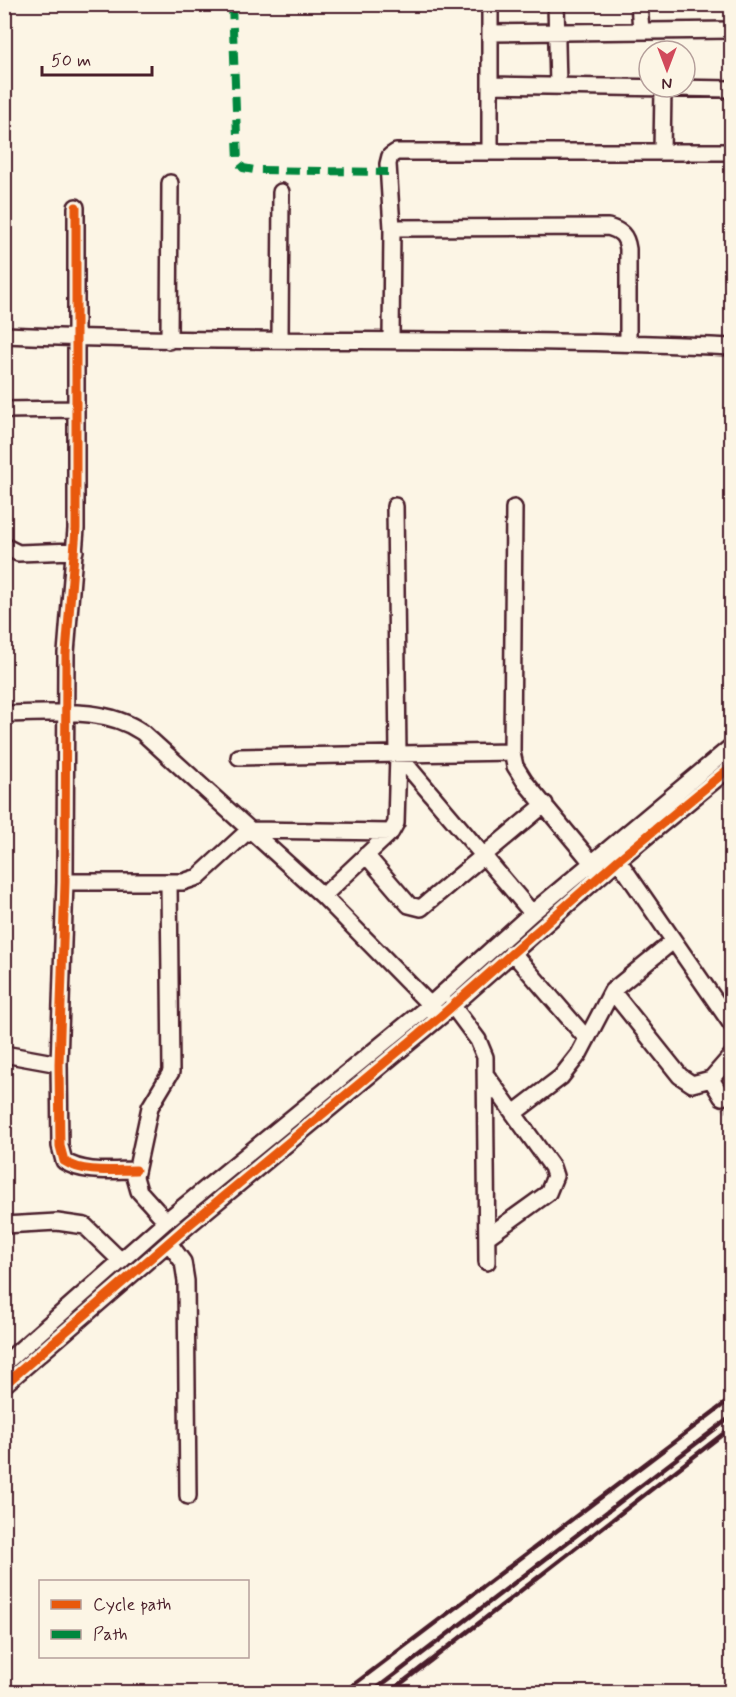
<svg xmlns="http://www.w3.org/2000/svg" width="736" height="1697" font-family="Mynerve,sans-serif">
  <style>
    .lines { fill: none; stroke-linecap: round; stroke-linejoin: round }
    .minor-tunnel { stroke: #d8cac0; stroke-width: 15; stroke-dasharray: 15 8; stroke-linecap: butt }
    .minor-casing { stroke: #4a1f2b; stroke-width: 20 }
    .minor { stroke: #fcf5e5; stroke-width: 15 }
    .rail { stroke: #4a1f2b; stroke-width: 4.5 }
    .quiet { stroke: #00873e; stroke-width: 8; stroke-dasharray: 15 8; stroke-linecap: butt }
    .cycleway-casing { stroke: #fcf5e5; stroke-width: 13 }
    .cycleway { stroke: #e8590c; stroke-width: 9 }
  </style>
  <rect width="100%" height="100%" fill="#fcf5e5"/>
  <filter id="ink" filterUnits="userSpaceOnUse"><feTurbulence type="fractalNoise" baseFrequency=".0167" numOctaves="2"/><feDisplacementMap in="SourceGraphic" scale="12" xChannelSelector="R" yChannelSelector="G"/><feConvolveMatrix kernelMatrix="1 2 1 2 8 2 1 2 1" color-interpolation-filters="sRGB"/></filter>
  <g filter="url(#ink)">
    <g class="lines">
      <path class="minor-tunnel" d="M722 1097 732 1110"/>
      <defs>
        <path id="minor" d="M490 4V150
          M556 4 558 85
          M639 4 641 30
          M490 33 732 30
          M490 85 732 89
          M662 152 663 88
          M76 207V529L66 653 65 882 59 1064 60 1146 64 1161C84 1174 113 1170 136 1170
          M392 228 608 227C621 231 626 235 628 249V343
          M4 335C247 345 489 336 732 347
          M280 339 281 192
          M391 340 392 228 388 164 390 156 396 152H732
          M169 341 170 183
          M4 410 76 409
          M514 508 512 752 515 766 525 782 598 870
          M4 546 18 553 75 551
          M4 714C50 714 103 705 142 732L323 896 437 1012
          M398 755 532 913
          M239 757 512 752
          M366 855 409 905 421 908 545 804
          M618 860 732 1025
          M65 882H183L198 877 249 830 391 832
          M323 896 391 832 396 823 398 755 395 506
          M512 952 587 1039
          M612 991 680 1076 692 1084 711 1079
          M452 1005 478 1040 485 1057 487 1262
          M4 1054 59 1064
          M486 1075 552 1167 555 1176 548 1193 487 1237
          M722 1097 711 1079 732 1055
          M514 1113 561 1077 579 1054 612 991 673 941
          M166 1221 139 1191 135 1177 150 1107 171 1072 169 883
          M4 1225 57 1222 85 1226 121 1261
          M169 1243 183 1262 186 1281 188 1496
          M4 1364 166 1221 430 1005 532 913 732 746
          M4 1385 190 1224 441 1016 618 860 732 766"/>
      </defs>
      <use href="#minor" class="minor-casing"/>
      <use href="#minor" class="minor"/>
      <path class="rail" d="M344 1692 732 1398
        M372 1692 732 1416
        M390 1692 732 1427"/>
      <path class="quiet" d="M232 4 238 162 243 168 254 170 388 172"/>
      <defs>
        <path id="cycleway" d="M76 207V529L66 653 65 882 59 1064 60 1146 64 1161C84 1174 113 1170 136 1170
          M4 1385 190 1224 441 1016 618 860 732 766"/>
      </defs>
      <use href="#cycleway" class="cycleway-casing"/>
      <use href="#cycleway" class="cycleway"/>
    </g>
  </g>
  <rect width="736" height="1697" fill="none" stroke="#fcf5e5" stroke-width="24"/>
  <rect x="12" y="12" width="712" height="1673" fill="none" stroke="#4a1f2b" stroke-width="2" filter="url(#ink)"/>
  <rect x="39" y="1580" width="210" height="78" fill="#fcf5e5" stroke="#b59f9b" stroke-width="1.5"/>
  <rect x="51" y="1600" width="30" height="9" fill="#e8590c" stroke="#b59f9b" stroke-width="1.5"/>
  <text x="93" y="1610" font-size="18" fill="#4a1f2b">Cycle path</text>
  <rect x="51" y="1630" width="30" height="9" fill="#00873e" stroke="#b59f9b" stroke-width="1.5"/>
  <text x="93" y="1640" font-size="18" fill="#4a1f2b">Path</text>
  <g transform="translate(667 69) rotate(180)"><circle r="28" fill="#fcf5e5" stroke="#b59f9b" stroke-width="1.5"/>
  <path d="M0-4.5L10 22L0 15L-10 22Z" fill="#d1495b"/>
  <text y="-9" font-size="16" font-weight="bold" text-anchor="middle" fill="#4a1f2b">N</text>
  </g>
  <path d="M42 66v9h110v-9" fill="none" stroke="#4a1f2b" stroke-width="3"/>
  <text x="51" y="66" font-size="18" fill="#4a1f2b" stroke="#fcf5e5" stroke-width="4.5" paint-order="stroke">50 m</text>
</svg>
